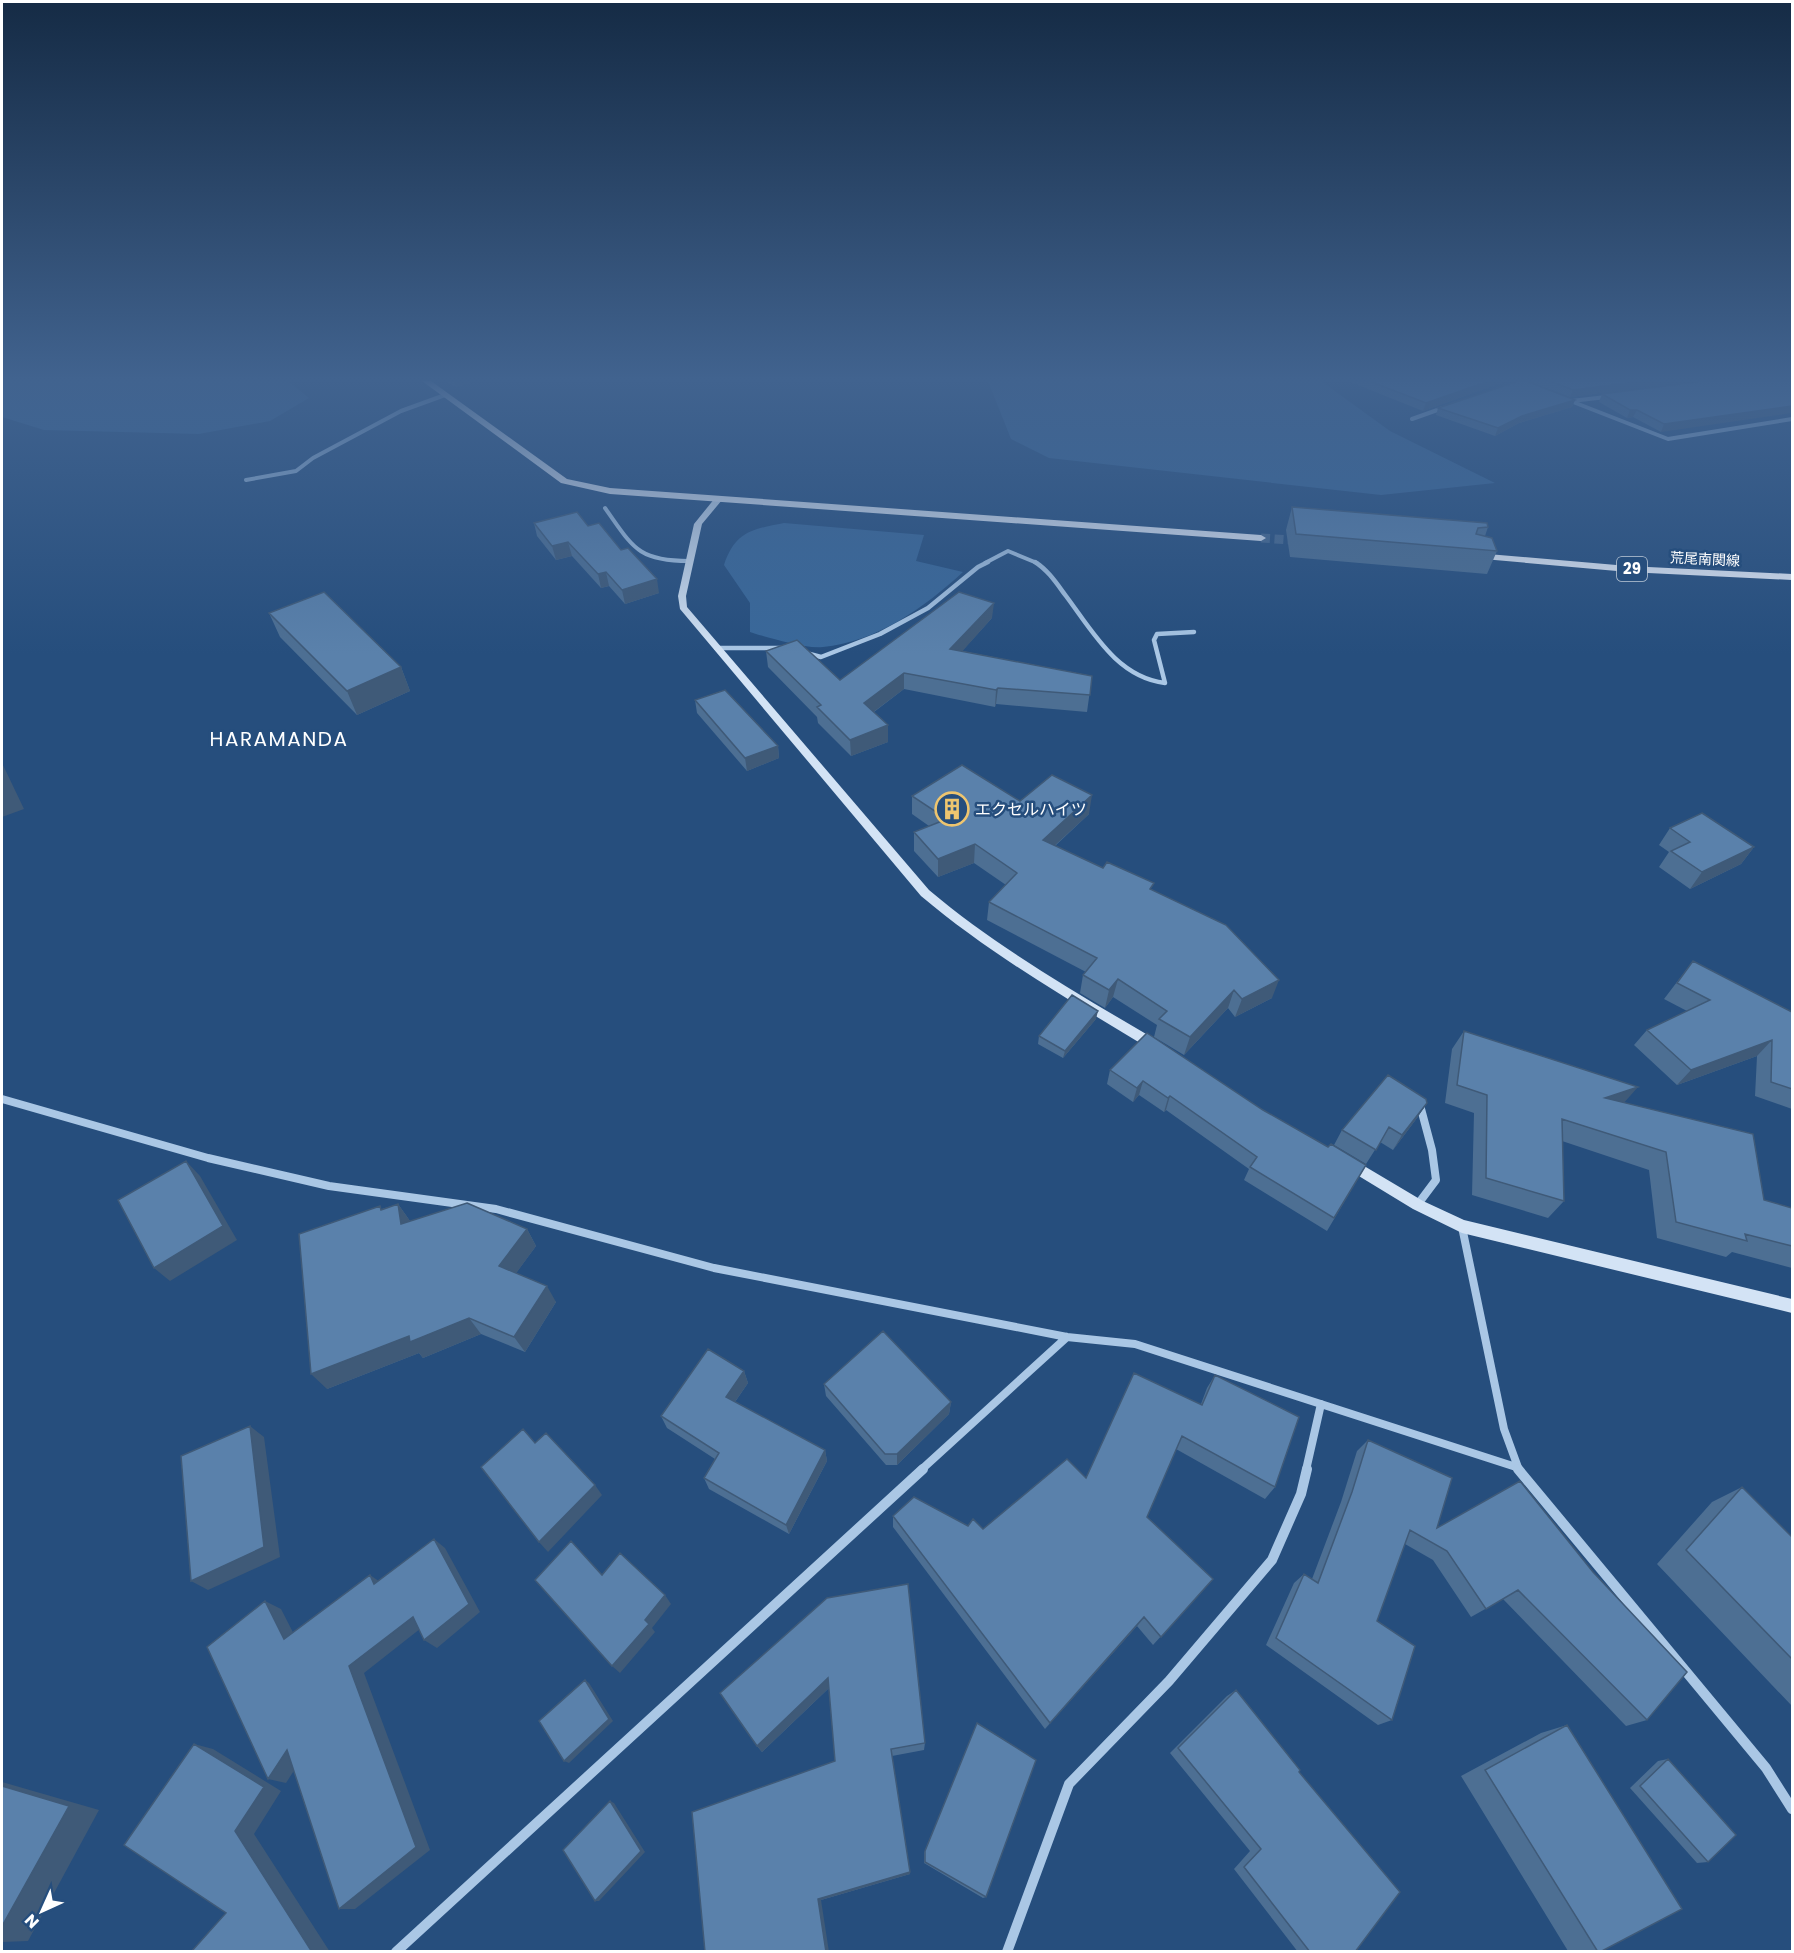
<svg xmlns="http://www.w3.org/2000/svg" width="1794" height="1953" font-family="Poppins,'Noto Sans JP',sans-serif">
  <style>
    .green { fill: #39689a }
    .lines { fill: none; stroke-linecap: round; stroke-linejoin: round }
    .primary-tunnel { stroke: #476990; stroke-width: 9; stroke-dasharray: 9 4.5; stroke-linecap: butt }
    .street-far3 { stroke: #aac7e5; stroke-width: 4 }
    .street-far2 { stroke: #aac7e5; stroke-width: 4.5 }
    .street-far1 { stroke: #aac7e5; stroke-width: 8 }
    .street { stroke: #aac7e5; stroke-width: 10 }
    .secondary { fill: #d3e3f5; fill-rule: evenodd }
    .primary { fill: #ebf2fd; fill-rule: evenodd }
    .wall { fill: #4d6f93 }
    .shaded-wall { fill: #3f5a78 }
    .building { fill: #5a81ab; stroke: #3f5a78; stroke-width: 1.5 }
    .labels { text-anchor: middle; stroke-width: 5; stroke-linejoin: round; paint-order: stroke }
    .far-street-label { font-size: 14px; fill: #fff; stroke: #264e7d }
    .shield { fill: #264e7d; stroke: #becad8; stroke-width: 1.5 }
    .shield-label { font-size: 15px; font-weight: bold; fill: #fff }
    .poi-label { font-size: 16px; fill: #fff; stroke: #264e7d; text-anchor: start }
    .quarter-label { font-size: 20px; letter-spacing: 1.5px; fill: #fff; stroke: #264e7d }
  </style>
  <rect width="100%" height="100%" fill="#264e7d"/>
  <path class="green" d="M2 381H288L309 398 270 421 199 434 44 430 2 417Z
    M988 381H1321L1390 431 1495 483 1381 495 1049 458 1011 439Z
    M784 523 924 535 916 561 963 572C924 608 876 642 823 647 806 649 776 639 759 635L750 632V603L724 565C735 532 752 529 784 523Z"/>
  <g class="lines">
    <path class="primary-tunnel" d="M1261 538 1306 541"/>
    <path class="street-far3" d="M1568 400 1668 439 1792 419
      M1571 401 1606 397
      M1412 419 1443 408
      M246 480 296 471 313 458 401 411 445 395
      M605 508C633 547 637 561 689 561
      M985 563 1008 551 1037 563"/>
    <path class="street-far2" d="M1035 562C1048 570 1057 584 1066 596 1093 632 1117 677 1165 683L1154 640 1157 634 1194 632
      M716 648H781
      M806 653 821 657 880 634 928 608 978 567 988 562"/>
    <path class="street-far1" d="M2 1099 208 1158 329 1186 496 1209 714 1268 1067 1337 1135 1344 1516 1467
      M1418 1204 1436 1180 1432 1150 1420 1105
      M1462 1227 1504 1429 1519 1470
      M921 1470 1067 1337
      M1306 1470 1321 1404"/>
    <path class="street" d="M1518 1469 1766 1768 1792 1809
      M396 1952 923 1469
      M1007 1952 1069 1784 1169 1681 1272 1560 1301 1494 1307 1469"/>
    <path class="secondary" d="M715 498 722 500 702 524 686 596 687 607 929 890C999 949 1080 995 1158 1041L1160 1045 1158 1049H1150C1071 1001 991 955 921 896L680 609 678 596 694 524Z
      M1349 1157 1423 1201 1464 1220 1792 1299V1313L1462 1233 1413 1209 1344 1167 1342 1163 1344 1159Z"/>
    <path class="primary" d="M422 381H431L567 479 610 488 1261 535 1266 538 1261 541 610 494 561 483Z
      M1476 553 1628 566 1792 574V580L1628 572 1472 558 1471 556Z"/>
  </g>
  <path class="wall" d="M446 381H475L456 387Z
    M1348 381H1506L1423 411Z
    M1527 381H1693L1570 397Z
    M1704 381 1661 432 1633 417 1627 418 1599 402 1602 394Z
    M1575 400 1572 407 1519 423 1495 436 1436 415 1438 408Z
    M1292 507 1488 527 1485 536 1497 551 1487 574 1290 557 1286 530Z
    M534 523 588 526 621 550 659 593 625 604 609 586 601 588 572 556 556 560 537 536Z
    M269 613 401 667 410 691 357 715 280 637Z
    M992 618 962 651 1092 676 1087 712 996 704 995 707 904 689 874 712 888 725V742L851 756 818 723 817 717 768 667 766 651 840 680Z
    M695 700 778 746 779 758 747 771 697 713Z
    M912 796 1020 801 1089 814 1055 846 1153 890 1272 998 1235 1017 1228 1008 1184 1055 1154 1037 1157 1025 1113 997 1105 1008 1080 993 1083 975 1086 972 987 920 989 902 1006 885 974 863 938 877 914 851V832L929 826 912 814Z
    M1670 828 1754 847 1741 864 1690 889 1659 867 1669 852 1659 845Z
    M1693 961 1792 1012V1109L1755 1096 1757 1056 1677 1085 1634 1045 1647 1030 1687 1011 1664 999Z
    M1096 1019 1063 1058 1038 1044 1039 1036Z
    M1464 1031 1624 1103 1764 1200 1792 1208V1268L1732 1252 1726 1257 1657 1238 1649 1170 1562 1141 1564 1201 1548 1218 1472 1195 1474 1113 1445 1103 1452 1049Z
    M1110 1070 1263 1110 1328 1147 1366 1165 1327 1231 1244 1180 1249 1169 1166 1110 1164 1112 1139 1095 1133 1102 1107 1084Z
    M1427 1103 1417 1118 1393 1150 1380 1142 1366 1164 1334 1145 1342 1130Z
    M398 1204 410 1221 527 1229 536 1246 516 1273 556 1302 525 1352 481 1334 423 1358 419 1353 327 1389 382 1209Z
    M744 1371 748 1383 735 1402 825 1450 827 1461 789 1534 709 1489 704 1478 715 1459 667 1428 661 1416Z
    M1215 1375 1275 1487 1265 1499 1176 1449 1147 1517 1213 1579 1153 1645 1137 1626 1045 1729 893 1527V1516L968 1526 983 1529 1086 1478 1201 1404 1207 1388Z
    M824 1384 951 1402 949 1414 897 1465H886L826 1396Z
    M1368 1440 1437 1528 1520 1481 1647 1720 1626 1726 1503 1599 1471 1617 1433 1560 1405 1544 1377 1621 1392 1720 1378 1725 1266 1645 1294 1583 1304 1574 1312 1579 1341 1502 1357 1451Z
    M1742 1487 1792 1537V1706L1657 1564 1712 1502Z
    M827 1598 925 1743 924 1750 892 1756 910 1874 821 1900 705 1952 835 1761 829 1688 762 1752 757 1746Z
    M1236 1690 1299 1772 1355 1952H1298L1234 1869 1250 1851 1170 1753 1227 1696Z
    M977 1723 986 1897 983 1898 924 1863V1853Z
    M1567 1725 1600 1952 1568 1951 1461 1776 1541 1733Z
    M1668 1759 1708 1862 1697 1863 1630 1788 1658 1761Z"/>
  <path class="shaded-wall" d="M454 381H475L456 387Z
    M1489 381H1506L1423 411 1426 403Z
    M1641 381H1693L1570 397 1573 390Z
    M1575 400 1572 407 1519 423 1495 436 1498 428 1522 416Z
    M1792 406V413L1661 432 1664 424Z
    M1630 410H1637L1633 417 1627 418Z
    M568 542 572 556 556 560 552 546Z
    M606 572 609 586 601 588 598 574Z
    M657 579 659 593 625 604 622 590Z
    M994 603 992 618 950 665V649Z
    M401 667 410 691 357 715 347 691Z
    M904 673V689L864 719V703Z
    M998 688 996 704 995 707 996 690Z
    M888 725V742L851 756 850 740Z
    M778 746 779 758 747 771 745 758Z
    M2 763 24 809 2 817Z
    M1092 795 1089 814 1040 859 1043 840Z
    M975 844 974 863 938 877V859Z
    M1754 847 1741 864 1690 889 1702 872Z
    M1118 979 1113 997 1105 1008 1109 990Z
    M1279 980 1272 998 1235 1017 1242 999Z
    M1234 990 1228 1008 1184 1055 1190 1037Z
    M1098 1011 1096 1019 1063 1058 1065 1051Z
    M1772 1040 1757 1056 1677 1085 1691 1070Z
    M1143 1081 1139 1095 1133 1102 1137 1088Z
    M1638 1087 1622 1105 1605 1098Z
    M1170 1096 1166 1110 1164 1112 1168 1098Z
    M1427 1103 1417 1118 1393 1150 1402 1135Z
    M186 1161 200 1176 237 1240 170 1281 154 1268Z
    M398 1204 410 1221 401 1224Z
    M527 1229 536 1246 509 1283 499 1266Z
    M547 1286 556 1302 525 1352 514 1337Z
    M469 1318 481 1334 423 1358 419 1353 327 1389 311 1374 409 1336Z
    M744 1371 748 1383 730 1409 726 1397Z
    M951 1402 949 1414 897 1465V1454Z
    M250 1426 264 1437 280 1557 208 1590 191 1581Z
    M825 1450 827 1461 789 1534 786 1525Z
    M595 1485 602 1495 548 1552 539 1542Z
    M434 1539 445 1548 480 1612 437 1648 424 1640Z
    M370 1575 383 1584H374Z
    M665 1595 671 1604 652 1628 655 1632 620 1673 612 1666 645 1620Z
    M265 1601 281 1609 300 1646 284 1639Z
    M413 1617 425 1625 364 1673 430 1850 355 1909H339L349 1666Z
    M1144 1617 1137 1626 1045 1729 1050 1723Z
    M828 1678 830 1687 762 1752 757 1746Z
    M585 1680 589 1683 613 1721 569 1763 564 1761Z
    M194 1744 213 1749 281 1791 254 1834 330 1952H312L235 1831Z
    M287 1750 304 1755 286 1783 268 1779Z
    M2 1782 99 1810 28 1941 2 1942Z
    M610 1801 614 1803 645 1852 599 1901H595Z
    M910 1872V1874L821 1900 829 1952H826L818 1899Z"/>
  <path class="building" d="M1369 381H1489L1426 403Z
    M1519 381H1526L1575 400 1522 416 1498 428 1438 408Z
    M1550 381H1641L1573 390Z
    M1704 381H1792V406L1664 424 1637 410H1630L1602 394Z
    M1292 507 1487 523 1488 527 1478 528 1476 534 1492 538 1497 551 1296 534Z
    M577 512 588 526 599 523 621 550 628 548 657 579 622 590 606 572 598 574 568 542 552 546 534 523Z
    M324 592 401 667 347 691 269 613Z
    M959 592 994 603 950 649 1092 676 1090 695 998 688 996 690 904 673 864 703 888 725 850 740 817 707 821 705 766 651 797 640 840 680Z
    M725 690 778 746 745 758 695 700Z
    M962 765 1020 801 1052 775 1092 795 1043 840 1103 868 1107 862 1154 883 1150 889 1226 925 1279 980 1242 999 1234 990 1190 1037 1159 1019 1167 1011 1118 979 1109 990 1083 975 1097 958 989 902 1017 873 975 844 938 859 914 832 947 819 912 796Z
    M1702 813 1754 847 1702 872 1671 851 1690 842 1670 828Z
    M1693 961 1792 1012V1089L1771 1082 1772 1040 1691 1070 1647 1030 1710 1000 1677 983Z
    M1072 995 1098 1011 1065 1051 1039 1036Z
    M1464 1031 1638 1087 1605 1098 1753 1134 1764 1200 1792 1208V1246L1745 1234 1747 1241 1676 1222 1666 1152 1562 1119 1564 1201 1486 1178 1487 1095 1457 1085Z
    M1147 1033 1263 1110 1328 1147 1331 1144 1366 1165 1334 1218 1250 1167 1257 1157 1170 1096 1168 1098 1143 1081 1137 1088 1110 1070Z
    M1388 1075 1426 1099 1427 1103 1402 1135 1389 1127 1376 1150 1342 1130Z
    M186 1161 223 1226 154 1268 118 1200Z
    M467 1203 527 1229 499 1266 547 1286 514 1337 469 1318 410 1342 409 1336 311 1374 299 1234 380 1206 381 1210 398 1204 401 1224Z
    M883 1331 951 1402 897 1454H885L824 1384Z
    M708 1349 744 1371 726 1397 825 1450 786 1525 704 1478 719 1453 661 1416Z
    M1134 1373 1202 1405 1215 1375 1299 1417 1275 1487 1182 1436 1147 1517 1213 1579 1161 1637 1144 1617 1050 1723 893 1516 914 1497 968 1526 973 1519 983 1529 1067 1459 1086 1478Z
    M250 1426 264 1547 191 1581 181 1456Z
    M523 1429 535 1443 546 1433 595 1485 539 1542 481 1467Z
    M1368 1440 1452 1478 1437 1528 1520 1481 1593 1572 1687 1672 1647 1720 1518 1590 1486 1609 1447 1551 1410 1530 1377 1621 1415 1646 1392 1720 1276 1638 1304 1574 1318 1583 1352 1492Z
    M1742 1487 1792 1537V1659L1686 1550Z
    M434 1539 469 1604 424 1640 413 1617 349 1666 416 1847 339 1909 287 1750 268 1779 207 1647 265 1601 284 1639 370 1575 374 1584Z
    M571 1541 602 1575 620 1553 665 1595 645 1620 649 1624 612 1666 535 1580Z
    M908 1584 925 1743 891 1749 910 1872 818 1899 826 1952H705L692 1812 835 1761 828 1678 757 1746 720 1693 827 1598Z
    M585 1680 609 1719 564 1761 539 1721Z
    M1236 1690 1300 1770 1299 1772 1400 1892 1355 1952H1310L1244 1867 1261 1849 1178 1748Z
    M977 1723 1036 1760 986 1897 925 1862V1851Z
    M1567 1725 1682 1909 1600 1952H1598L1485 1770Z
    M194 1744 264 1787 235 1831 312 1952H191L226 1913 124 1845Z
    M1668 1759 1736 1835 1708 1862 1640 1786Z
    M2 1786 69 1806 2 1926Z
    M610 1801 641 1851 595 1901 563 1850Z"/>
  <linearGradient id="sky" x2="0" y2="1"><stop stop-color="#152b45"/><stop offset="0.58" stop-color="#41638f"/><stop offset="1" stop-color="#41638f" stop-opacity="0"/></linearGradient>
  <rect width="1794" height="654" fill="url(#sky)"/>
  <defs>
    <symbol id="building-ring" viewBox="-11 -11 22 22"><circle r="9.5" fill="#264e7d" stroke="#eec56f" stroke-width="1.5"/><path d="M-4-6H4V6H1V3H-1V6H-4ZM-2.5-4.3h1.7v1.8h-1.7ZM.8-4.3h1.7v1.8H.8ZM-2.5-1h1.7V.8h-1.7ZM.8-1h1.7V.8H.8Z" fill="#eec56f"/></symbol>
  </defs>
  <g fill-rule="evenodd">
    <use href="#building-ring" x="933" y="790" width="38" height="38"/>
  </g>
  <g class="labels">
    <g class="far-street-label">
      <text transform="translate(1705 559) rotate(3)" y="5">荒尾南関線</text>
    </g>
    <rect class="shield" x="1617" y="557" width="30" height="24" rx="4.5"/>
    <g class="shield-label">
      <text x="1632" y="574">29</text>
    </g>
    <g class="poi-label">
      <text x="975" y="815">エクセルハイツ</text>
    </g>
    <g class="quarter-label">
      <text x="279" y="746">HARAMANDA</text>
    </g>
  </g>
  <rect width="1794" height="1953" fill="none" stroke="#ffffff" stroke-width="6"/>
  <g transform="translate(42 1911) rotate(225)" stroke="#264e7d" stroke-width="4.5" paint-order="stroke">
  <path d="M0-4.5L10 22L0 15L-10 22Z" fill="#ffffff"/>
  <text y="-9" font-size="16" font-weight="bold" text-anchor="middle" fill="#ffffff">N</text>
  </g>
</svg>
